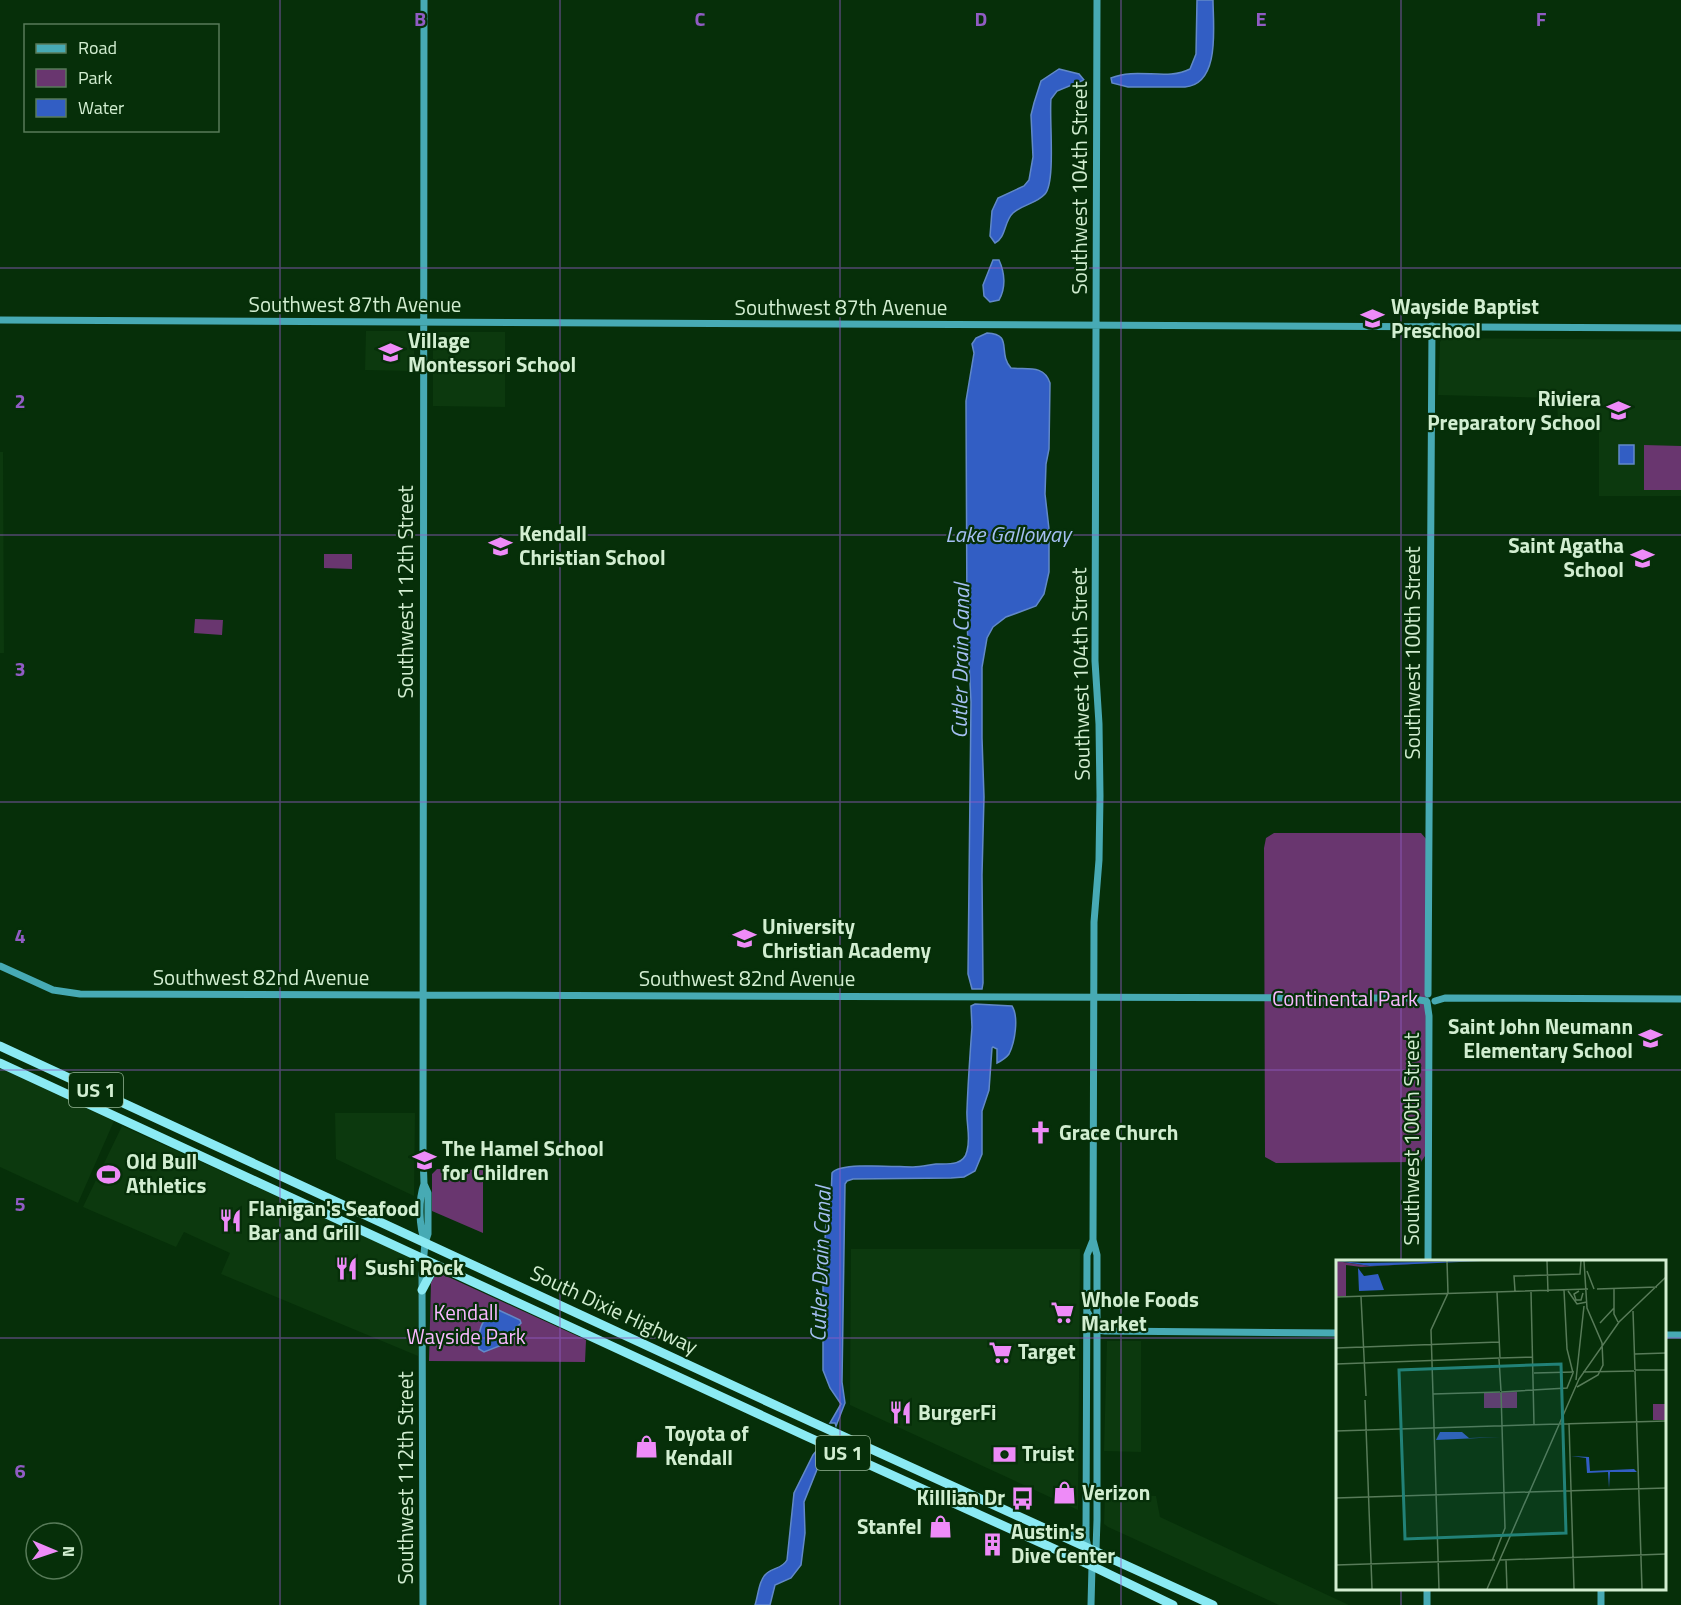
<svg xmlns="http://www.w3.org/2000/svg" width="1681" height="1605" font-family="'Titillium Web',sans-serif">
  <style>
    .built { fill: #0c390e }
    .green { fill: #69366f }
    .water { fill: #325ec4; stroke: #6289c8; stroke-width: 1.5 }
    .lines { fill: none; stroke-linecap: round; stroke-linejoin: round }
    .secondary { stroke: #47aab4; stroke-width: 7 }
    .highway { stroke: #8beaf3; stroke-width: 9 }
    .grid { fill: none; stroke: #915cc4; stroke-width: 1.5; stroke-opacity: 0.55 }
    .labels { text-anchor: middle; stroke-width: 4.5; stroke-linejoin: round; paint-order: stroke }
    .shield { fill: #062f09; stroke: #95b595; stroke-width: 1.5 }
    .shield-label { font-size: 20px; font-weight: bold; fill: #d2eed1 }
    .street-label { font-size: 21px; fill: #d2eed1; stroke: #062f09 }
    .poi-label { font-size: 21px; font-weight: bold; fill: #d2eed1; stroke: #062f09; text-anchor: start }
    .park-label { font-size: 21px; fill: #f9b8ff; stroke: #062f09 }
    .water-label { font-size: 22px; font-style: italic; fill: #a5bff2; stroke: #062f09 }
    .inset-road { fill: none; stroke: #587b59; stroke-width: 1.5 }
    .view { fill: #228278; fill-opacity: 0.15; stroke: #228278; stroke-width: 3 }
    .inset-edge { fill: none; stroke: #d2eed1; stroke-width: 3 }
    .grid-label { font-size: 20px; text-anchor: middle; font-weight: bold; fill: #915cc4; stroke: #062f09; stroke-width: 4.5; stroke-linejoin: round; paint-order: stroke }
  </style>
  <rect width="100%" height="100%" fill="#062f09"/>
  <path class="built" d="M366 331H410L414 335V371L365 370Z
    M438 332H505V407L433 406V334Z
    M1443 338 1681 340V496H1599V424L1558 423 1557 398 1438 395 1440 342Z
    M0 452H3L4 653H0Z
    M0 1068 114 1121 78 1203 0 1167Z
    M335 1113H415L414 1196 336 1159Z
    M122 1126 419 1261 418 1356 221 1274 230 1253 184 1232 176 1247 83 1207Z
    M851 1249H1080L1078 1510 850 1405Z
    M1107 1341H1141V1452L1104 1451Z
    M1105 1494 1156 1496 1160 1517 1349 1605H1279L1108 1527 1104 1524Z"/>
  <path class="green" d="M1644 445 1681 446V490H1644Z
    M324 554H352V569L324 568Z
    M195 619 223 620 222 635 194 633Z
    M1274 833H1421L1427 840 1425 1156 1421 1162 1276 1163 1265 1157 1264 848 1266 838Z
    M437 1169 483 1170V1233L432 1211V1174Z
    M442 1274 586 1340 585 1362 429 1361 431 1283 434 1277Z"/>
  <path class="water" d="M1197 0H1213C1213 25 1221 84 1185 87H1128L1112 83 1111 78C1137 67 1167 81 1190 69L1196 54Z
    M1059 69 1079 74 1084 80 1057 91 1051 99C1049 118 1056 182 1045 194 1036 204 1023 204 1013 213 1004 221 1006 238 995 243L990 236 992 211 998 198 1024 186 1029 180 1033 157 1031 115 1034 103 1041 81Z
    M993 260H999C1005 273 1006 288 999 300L990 302 984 296 983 285Z
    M987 333C1014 334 997 353 1011 368 1026 370 1044 364 1050 383L1049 449 1046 464 1045 494 1049 529V572L1044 594 1036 606 1006 617 993 627 987 638 982 667V738L984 797 982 875 983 983 982 989H972L968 974 971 702 967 622 966 401 974 353 972 344 976 338Z
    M1619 445H1634V464H1619Z
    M975 1004 1012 1006C1019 1017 1015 1042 1009 1054 1006 1058 1001 1061 997 1063V1049L993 1047 992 1048 989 1090 982 1111V1154L975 1171 964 1177 951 1178 853 1179 847 1181 845 1184 842 1382 845 1403 836 1426 835 1423H830L841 1404 830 1388 823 1370V1282L826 1220 831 1197 832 1173C840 1162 897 1167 913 1167 921 1167 928 1165 936 1164 947 1164 964 1166 967 1151 971 1137 966 1124 967 1110 968 1082 970 1054 972 1027L971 1006Z
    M492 1307 520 1320 521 1323 507 1337 502 1345 484 1352 479 1349C476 1332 483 1321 492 1307Z
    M818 1449 824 1452 804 1502 805 1533 801 1565 791 1578 775 1585 770 1605H755C758 1596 759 1579 767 1573 774 1567 782 1569 787 1560L794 1493 813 1455Z"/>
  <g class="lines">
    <path class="secondary" d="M0 320 1681 328
      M0 966 53 990 80 994 1349 998H1406L1426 1001
      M1428 994 1432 326
      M1435 1001 1445 998 1681 999
      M1427 1002 1429 1016 1428 1262
      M424 1184C418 1201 419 1226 425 1243
      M1088 1313 1097 1330 1105 1331 1338 1333
      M1664 1335H1681
      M1064 1536 1079 1534 1086 1527
      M1091 1563 1086 1538 1087 1255 1093 1240
      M423 1605 422 1276 425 1243 428 1234V1193L424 1184 423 1154 424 0
      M1091 1605 1092 1566 1096 1550 1097 1520V1255L1093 1240 1094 922 1099 860 1100 796 1099 724 1095 661 1097 0
      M1427 1605V1588
      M1601 1605V1588"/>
    <path class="highway" d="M0 1046 814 1423 1213 1605
      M0 1063 806 1436 1092 1566 1173 1605
      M422 1290 431 1273 442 1268"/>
  </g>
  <path class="grid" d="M280 0V1605M560 0V1605M840 0V1605M1121 0V1605M1401 0V1262M0 268H1681M0 535H1681M0 802H1681M0 1070H1681M0 1338H1338M1664 1338H1681M1401 1588V1605"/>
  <defs>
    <symbol id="school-bare" viewBox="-9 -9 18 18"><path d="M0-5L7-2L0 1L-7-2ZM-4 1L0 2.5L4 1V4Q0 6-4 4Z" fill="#ee8bf8" stroke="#062f09" stroke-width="2.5" paint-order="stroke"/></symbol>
    <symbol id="church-bare" viewBox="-9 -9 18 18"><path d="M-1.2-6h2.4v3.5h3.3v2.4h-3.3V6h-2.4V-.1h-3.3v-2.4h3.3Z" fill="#ee8bf8" stroke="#062f09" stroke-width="2.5" paint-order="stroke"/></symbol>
    <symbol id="stadium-bare" viewBox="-9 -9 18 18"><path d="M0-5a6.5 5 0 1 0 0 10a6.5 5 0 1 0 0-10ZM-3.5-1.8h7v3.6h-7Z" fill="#ee8bf8" stroke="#062f09" stroke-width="2.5" paint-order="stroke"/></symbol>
    <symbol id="restaurant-bare" viewBox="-9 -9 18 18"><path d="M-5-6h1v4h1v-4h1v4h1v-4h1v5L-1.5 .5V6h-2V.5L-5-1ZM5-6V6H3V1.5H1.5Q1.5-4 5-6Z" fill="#ee8bf8" stroke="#062f09" stroke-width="2.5" paint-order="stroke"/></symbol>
    <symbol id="supermarket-bare" viewBox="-9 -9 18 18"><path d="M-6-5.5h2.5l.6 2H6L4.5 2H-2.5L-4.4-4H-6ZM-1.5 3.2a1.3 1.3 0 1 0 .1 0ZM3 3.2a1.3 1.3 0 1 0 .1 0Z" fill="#ee8bf8" stroke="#062f09" stroke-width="2.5" paint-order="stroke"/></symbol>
    <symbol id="shop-bare" viewBox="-9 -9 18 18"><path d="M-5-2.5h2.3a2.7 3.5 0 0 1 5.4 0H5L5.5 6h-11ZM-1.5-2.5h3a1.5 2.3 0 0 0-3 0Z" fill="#ee8bf8" stroke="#062f09" stroke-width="2.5" paint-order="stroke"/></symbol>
    <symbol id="bank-bare" viewBox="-9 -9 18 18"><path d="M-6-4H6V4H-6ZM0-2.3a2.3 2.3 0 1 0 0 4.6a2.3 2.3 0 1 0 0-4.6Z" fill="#ee8bf8" stroke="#062f09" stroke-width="2.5" paint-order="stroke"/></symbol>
    <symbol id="bus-bare" viewBox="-9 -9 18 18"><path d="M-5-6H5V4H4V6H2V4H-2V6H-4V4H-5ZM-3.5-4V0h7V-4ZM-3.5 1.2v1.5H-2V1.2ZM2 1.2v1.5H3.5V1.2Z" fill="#ee8bf8" stroke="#062f09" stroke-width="2.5" paint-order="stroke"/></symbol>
    <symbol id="building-bare" viewBox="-9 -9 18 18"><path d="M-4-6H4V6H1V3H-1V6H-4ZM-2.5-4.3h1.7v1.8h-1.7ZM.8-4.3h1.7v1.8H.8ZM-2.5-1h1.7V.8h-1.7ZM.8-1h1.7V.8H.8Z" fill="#ee8bf8" stroke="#062f09" stroke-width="2.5" paint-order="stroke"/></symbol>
  </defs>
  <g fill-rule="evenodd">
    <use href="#school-bare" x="1356" y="302" width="33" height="33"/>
    <use href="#school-bare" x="374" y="336" width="33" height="33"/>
    <use href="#school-bare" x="1602" y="394" width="33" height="33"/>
    <use href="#school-bare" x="484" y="530" width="33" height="33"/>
    <use href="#school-bare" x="1626" y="542" width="33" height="33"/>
    <use href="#school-bare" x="728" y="922" width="33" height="33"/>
    <use href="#school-bare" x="1634" y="1022" width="33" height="33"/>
    <use href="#church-bare" x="1024" y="1116" width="33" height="33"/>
    <use href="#school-bare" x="408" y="1144" width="33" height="33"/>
    <use href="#stadium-bare" x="92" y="1158" width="33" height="33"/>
    <use href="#restaurant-bare" x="214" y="1204" width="33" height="33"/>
    <use href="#restaurant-bare" x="330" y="1252" width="33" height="33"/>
    <use href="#supermarket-bare" x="1046" y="1296" width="33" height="33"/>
    <use href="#supermarket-bare" x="984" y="1336" width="33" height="33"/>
    <use href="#restaurant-bare" x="884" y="1396" width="33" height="33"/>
    <use href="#shop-bare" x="630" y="1430" width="33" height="33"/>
    <use href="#bank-bare" x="988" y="1438" width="33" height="33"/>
    <use href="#shop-bare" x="1048" y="1476" width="33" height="33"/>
    <use href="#bus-bare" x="1006" y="1482" width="33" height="33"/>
    <use href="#shop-bare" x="924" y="1510" width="33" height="33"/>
    <use href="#building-bare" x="976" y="1528" width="33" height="33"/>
  </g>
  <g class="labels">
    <g class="shield">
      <rect x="69" y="1073" width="54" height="34" rx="4.5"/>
      <rect x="816" y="1436" width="54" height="34" rx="4.5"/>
    </g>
    <g class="shield-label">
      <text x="96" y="1097">US 1</text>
      <text x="843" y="1460">US 1</text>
    </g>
    <g class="street-label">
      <text transform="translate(1080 188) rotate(-90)" y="7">Southwest 104th Street</text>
      <text x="355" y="312">Southwest 87th Avenue</text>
      <text x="841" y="315">Southwest 87th Avenue</text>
      <text transform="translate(406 592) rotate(-90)" y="7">Southwest 112th Street</text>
      <text transform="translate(1413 653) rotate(-90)" y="7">Southwest 100th Street</text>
      <text transform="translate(1081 674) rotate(-91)" y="7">Southwest 104th Street</text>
      <text x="261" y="985">Southwest 82nd Avenue</text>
      <text x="747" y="986">Southwest 82nd Avenue</text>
      <text transform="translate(1412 1139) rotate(-90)" y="7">Southwest 100th Street</text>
      <text transform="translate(614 1310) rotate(25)" y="7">South Dixie Highway</text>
      <text transform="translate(406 1478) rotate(-90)" y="7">Southwest 112th Street</text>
    </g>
    <g class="poi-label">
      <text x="1391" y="314">Wayside Baptist<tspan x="1391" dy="24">Preschool</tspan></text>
      <text x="408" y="348">Village<tspan x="408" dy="24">Montessori School</tspan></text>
      <text x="1601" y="406" text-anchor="end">Riviera<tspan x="1601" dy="24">Preparatory School</tspan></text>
      <text x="519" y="541">Kendall<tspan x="519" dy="24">Christian School</tspan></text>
      <text x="1624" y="553" text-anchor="end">Saint Agatha<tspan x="1624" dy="24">School</tspan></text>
      <text x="762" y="934">University<tspan x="762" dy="24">Christian Academy</tspan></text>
      <text x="1633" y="1034" text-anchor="end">Saint John Neumann<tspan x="1633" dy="24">Elementary School</tspan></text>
      <text x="1059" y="1140">Grace Church</text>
      <text x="442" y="1156">The Hamel School<tspan x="442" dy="24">for Children</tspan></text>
      <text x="126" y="1169">Old Bull<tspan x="126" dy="24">Athletics</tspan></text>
      <text x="248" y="1216">Flanigan's Seafood<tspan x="248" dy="24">Bar and Grill</tspan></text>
      <text x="365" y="1275">Sushi Rock</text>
      <text x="1081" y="1307">Whole Foods<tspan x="1081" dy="24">Market</tspan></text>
      <text x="1018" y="1359">Target</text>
      <text x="918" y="1420">BurgerFi</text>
      <text x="665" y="1441">Toyota of<tspan x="665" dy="24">Kendall</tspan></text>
      <text x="1022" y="1461">Truist</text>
      <text x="1082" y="1500">Verizon</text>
      <text x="1005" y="1505" text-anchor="end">Killlian Dr</text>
      <text x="922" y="1534" text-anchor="end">Stanfel</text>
      <text x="1011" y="1539">Austin's<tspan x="1011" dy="24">Dive Center</tspan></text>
    </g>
    <g class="park-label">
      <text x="1345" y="1006">Continental Park</text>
      <text x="466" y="1320">Kendall<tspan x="466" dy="24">Wayside Park</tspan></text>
    </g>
    <g class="water-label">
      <text x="1008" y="542">Lake Galloway</text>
      <text transform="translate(960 661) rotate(-89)" y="8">Cutler Drain Canal</text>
      <text transform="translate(820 1264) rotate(-88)" y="8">Cutler Drain Canal</text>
    </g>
  </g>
  <g transform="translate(1336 1260)">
    <rect width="330" height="330" fill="#062f09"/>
    <path d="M0 1 34 6 109 2 25 7 10 5V36L0 37ZM181 132V148H148V133ZM317 144H330V160H317Z" fill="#69366f"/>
    <path d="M2 1 26 3 146 1 34 6ZM22 8 28 16 42 14 48 30 23 31ZM104 172H126L133 178 165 177 100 180ZM235 196 253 197 254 211 298 209 301 212H274L273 228 272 212 251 213 250 198Z" fill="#325ec4"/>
    <path class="inset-road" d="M211 1 212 32M251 11 258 29M278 28V54L282 62M261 29 321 27M179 31 178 16 244 14 245 1M232 31 241 44 251 42M243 31 238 34 240 40H245L247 33M161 32 164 98 197 97M195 32 198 165M0 37 252 29M25 37 30 136M297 51 299 110M264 63 278 48M0 88 163 82M299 94 330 93M163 99 165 131M0 104 163 98M299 110H330M299 111 306 329M247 112 298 111M198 113 238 112M240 120 248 46M241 127 262 115 267 105 266 83 251 48 248 1M165 132 231 128 237 113 231 89 228 30M97 134 164 132M29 140 36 329M233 163 238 329M224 164 330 161M0 171 223 164M192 232 330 228M0 238 193 232M164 300 330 294M170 300 171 329M156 301 169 268 165 132M0 305 159 300M103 329 95 70 112 33 111 1M151 329 243 119 283 62 330 17"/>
    <path class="view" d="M225 104 230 273 69 279 63 110Z"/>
    <rect width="330" height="330" class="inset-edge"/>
  </g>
  <g class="grid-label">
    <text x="420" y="26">B</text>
    <text x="700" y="26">C</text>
    <text x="981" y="26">D</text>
    <text x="1261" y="26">E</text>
    <text x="1541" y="26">F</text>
    <text x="20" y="408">2</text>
    <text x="20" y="676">3</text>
    <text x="20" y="943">4</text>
    <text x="20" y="1211">5</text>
    <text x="20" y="1478">6</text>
  </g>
  <rect x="24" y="24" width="195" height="108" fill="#062f09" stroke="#587b59" stroke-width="1.5"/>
  <rect x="36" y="44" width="30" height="9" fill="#47aab4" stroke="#587b59" stroke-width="1.5"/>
  <text x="78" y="54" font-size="18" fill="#d2eed1">Road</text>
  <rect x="36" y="69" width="30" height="18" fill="#69366f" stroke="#587b59" stroke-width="1.5"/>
  <text x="78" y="84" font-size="18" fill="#d2eed1">Park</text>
  <rect x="36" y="99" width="30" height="18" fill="#325ec4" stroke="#587b59" stroke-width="1.5"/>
  <text x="78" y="114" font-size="18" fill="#d2eed1">Water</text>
  <g transform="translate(54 1551) rotate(92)"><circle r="28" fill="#062f09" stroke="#587b59" stroke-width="1.5"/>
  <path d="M0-4.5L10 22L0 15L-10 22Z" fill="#ee8bf8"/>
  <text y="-9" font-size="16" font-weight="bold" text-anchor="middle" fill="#d2eed1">N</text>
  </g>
</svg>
